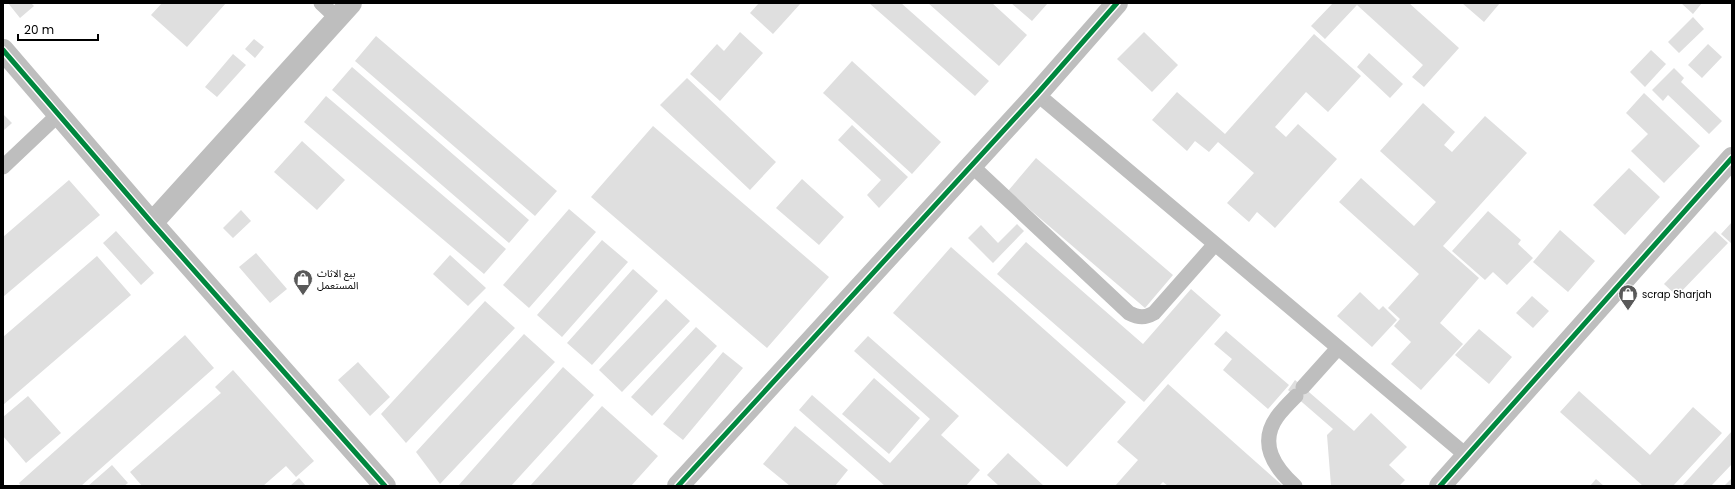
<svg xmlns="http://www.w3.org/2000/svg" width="1735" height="489" font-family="Poppins,'Noto Sans Arabic',sans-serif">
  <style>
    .building { fill: #dfdfdf }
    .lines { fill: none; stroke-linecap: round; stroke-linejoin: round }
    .lane { stroke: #bebebe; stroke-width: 15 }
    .street { stroke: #bebebe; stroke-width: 22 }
    .cycleway-casing { stroke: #fff; stroke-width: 8 }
    .cycleway { stroke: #00873e; stroke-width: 5 }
    .labels { text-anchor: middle; stroke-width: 3; stroke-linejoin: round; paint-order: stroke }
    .poi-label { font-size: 10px; fill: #000; stroke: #fff; text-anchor: start }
  </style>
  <rect width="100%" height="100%" fill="#fff"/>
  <path class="building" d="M8 3H31L34 6 20 18Z
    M162 3H226L187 47 151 15Z
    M759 3H801L773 34 750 13Z
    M869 3H901L989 81 975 96Z
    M928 3H992L1027 35 999 66Z
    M1011 3H1048L1032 21Z
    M1333 3H1409L1459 48 1424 87 1412 77 1423 65 1357 5 1325 39 1311 26Z
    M1462 3H1500L1484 22Z
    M1681 3H1702L1693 14Z
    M1693 17 1704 29 1679 53 1668 42Z
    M740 32 763 53 720 101 690 74 717 44 724 51Z
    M1144 32 1178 65 1152 92 1117 59Z
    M1314 34 1361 76 1328 112 1306 92 1275 127 1286 137 1298 124 1337 159 1275 228 1257 212 1249 222 1227 203 1254 173 1218 142 1209 152 1195 141 1187 151 1152 120 1177 92 1225 134Z
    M376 36 557 191 535 216 355 61Z
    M254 39 264 47 255 58 245 49Z
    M1708 44 1722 57 1702 78 1688 65Z
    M1651 50 1666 64 1645 87 1630 72Z
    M1369 53 1403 84 1390 98 1357 67Z
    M233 54 246 65 217 97 205 87Z
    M852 61 941 142 912 174 823 93Z
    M352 67 529 220 509 243 332 90Z
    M1674 68 1684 78 1681 82 1722 121 1709 134 1668 95 1663 101 1652 90Z
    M687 78 776 162 750 190 660 105Z
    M1644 93 1700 146 1664 183 1631 151 1648 134 1626 113Z
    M326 96 506 249 484 274 304 122Z
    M1423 103 1455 132 1444 145 1452 152 1485 116 1527 153 1443 246 1479 278 1440 323 1463 344 1421 390 1391 364 1411 342 1394 326 1400 319 1388 308 1419 274 1339 202 1361 178 1414 226 1436 202 1380 151Z
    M3 114 12 123 3 131Z
    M852 125 908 177 879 208 867 195 881 180 838 140Z
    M653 126 829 277 767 348 591 197Z
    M302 141 345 180 317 210 274 172Z
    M1036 158 1173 275 1145 308 1008 191Z
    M1629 168 1660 197 1625 235 1593 205Z
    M802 179 844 217 819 245 776 208Z
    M69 180 100 215 3 297V237Z
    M569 209 596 232 529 308 503 285Z
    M241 210 251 221 233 238 223 228Z
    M1488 211 1521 240 1518 244 1533 258 1507 285 1493 272 1485 280 1452 251Z
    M1732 222V244L1721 234Z
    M1017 224 1024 231 993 263 968 238 981 225 998 243Z
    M1560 230 1595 261 1568 292 1533 262Z
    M116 231 154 273 141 285 103 243Z
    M1715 231 1728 243 1677 296 1664 284Z
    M602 240 628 262 562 337 537 315Z
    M1026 242 1143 344 1191 289 1221 315 1144 402 997 274Z
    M951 247 1126 402 1067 467 893 313Z
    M256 253 287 289 270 303 239 267Z
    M450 255 486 288 468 306 433 274Z
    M97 256 131 295 3 405V337Z
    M633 269 658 291 592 365 567 343Z
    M1360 292 1379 310 1383 306 1397 320 1372 347 1337 316Z
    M1532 296 1549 311 1533 328 1516 313Z
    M666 299 690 321 622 392 599 370Z
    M485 301 515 328 406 443 381 414Z
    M696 327 717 346 652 416 631 397Z
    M1479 329 1512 357 1489 384 1455 355Z
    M1226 331 1289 385 1268 409 1223 370 1232 359 1214 344Z
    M524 334 555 362 440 484 416 452Z
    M185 335 214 368 81 486H21L19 483Z
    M868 336 959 416 941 435 980 470 966 486H885L799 410 812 395 890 463 930 419 854 351Z
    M723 352 743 368 683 440 663 424Z
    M358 362 390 397 370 416 338 380Z
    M563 367 594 395 511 486H458Z
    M233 370 314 461 296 477 286 466 263 486H142L130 472 221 393 215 387Z
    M874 378 920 418 889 454 842 414Z
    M1295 380 1354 431 1371 413 1407 447 1389 465 1405 480 1399 486H1331L1327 435 1333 429 1288 390Z
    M1168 384 1283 486H1168L1163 482 1159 486H1115L1138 460 1117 442Z
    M1579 391 1650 455 1693 407 1722 433 1673 486H1643L1560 412Z
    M28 396 61 433 26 463 3 436V417Z
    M602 406 658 456 631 486H530Z
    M795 426 848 470 835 486H790L763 464Z
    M1732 431V464L1711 486H1682Z
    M1008 453 1044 486H999L987 475Z
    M112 465 128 483 124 486H88Z
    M299 478 306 486H290Z
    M1732 478V486H1724Z
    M1596 479 1604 486H1590Z"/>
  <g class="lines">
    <path class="lane" d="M321 3 337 18
      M1037 94 1467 456
      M971 165 1129 313C1139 318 1145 318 1154 313L1215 244
      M3 167 59 114
      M1303 387 1338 348
      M1295 486C1275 468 1258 444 1277 417 1282 410 1289 403 1296 396"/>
    <path class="street" d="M3 50 152 223 385 486
      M152 223 351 3
      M678 486 1037 94 1117 3
      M1440 486 1732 158"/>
    <defs>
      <path id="cycleway" d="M3 50 152 223 385 486
        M678 486 1037 94 1117 3
        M1440 486 1732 158"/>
    </defs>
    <use href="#cycleway" class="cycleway-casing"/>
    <use href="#cycleway" class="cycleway"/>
  </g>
  <defs>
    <symbol id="shop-pin" viewBox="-11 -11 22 30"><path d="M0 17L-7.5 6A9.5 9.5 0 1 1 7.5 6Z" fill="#595959" stroke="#fff"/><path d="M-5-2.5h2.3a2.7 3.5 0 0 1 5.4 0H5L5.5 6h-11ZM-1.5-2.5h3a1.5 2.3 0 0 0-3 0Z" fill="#fff"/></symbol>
  </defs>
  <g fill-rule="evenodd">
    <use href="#shop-pin" x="292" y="268" width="22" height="30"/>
    <use href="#shop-pin" x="1617" y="283" width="22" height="30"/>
  </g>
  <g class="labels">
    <g class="poi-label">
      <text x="317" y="277">بيع الاثاث<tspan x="317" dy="12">المستعمل</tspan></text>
      <text x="1642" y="298">scrap Sharjah</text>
    </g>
  </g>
  <rect width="1735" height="489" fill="none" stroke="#000000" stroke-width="8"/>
  <path d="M18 34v6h80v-6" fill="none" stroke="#000000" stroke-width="2"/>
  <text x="24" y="34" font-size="12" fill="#000000" stroke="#ffffff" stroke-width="3" paint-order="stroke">20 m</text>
</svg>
